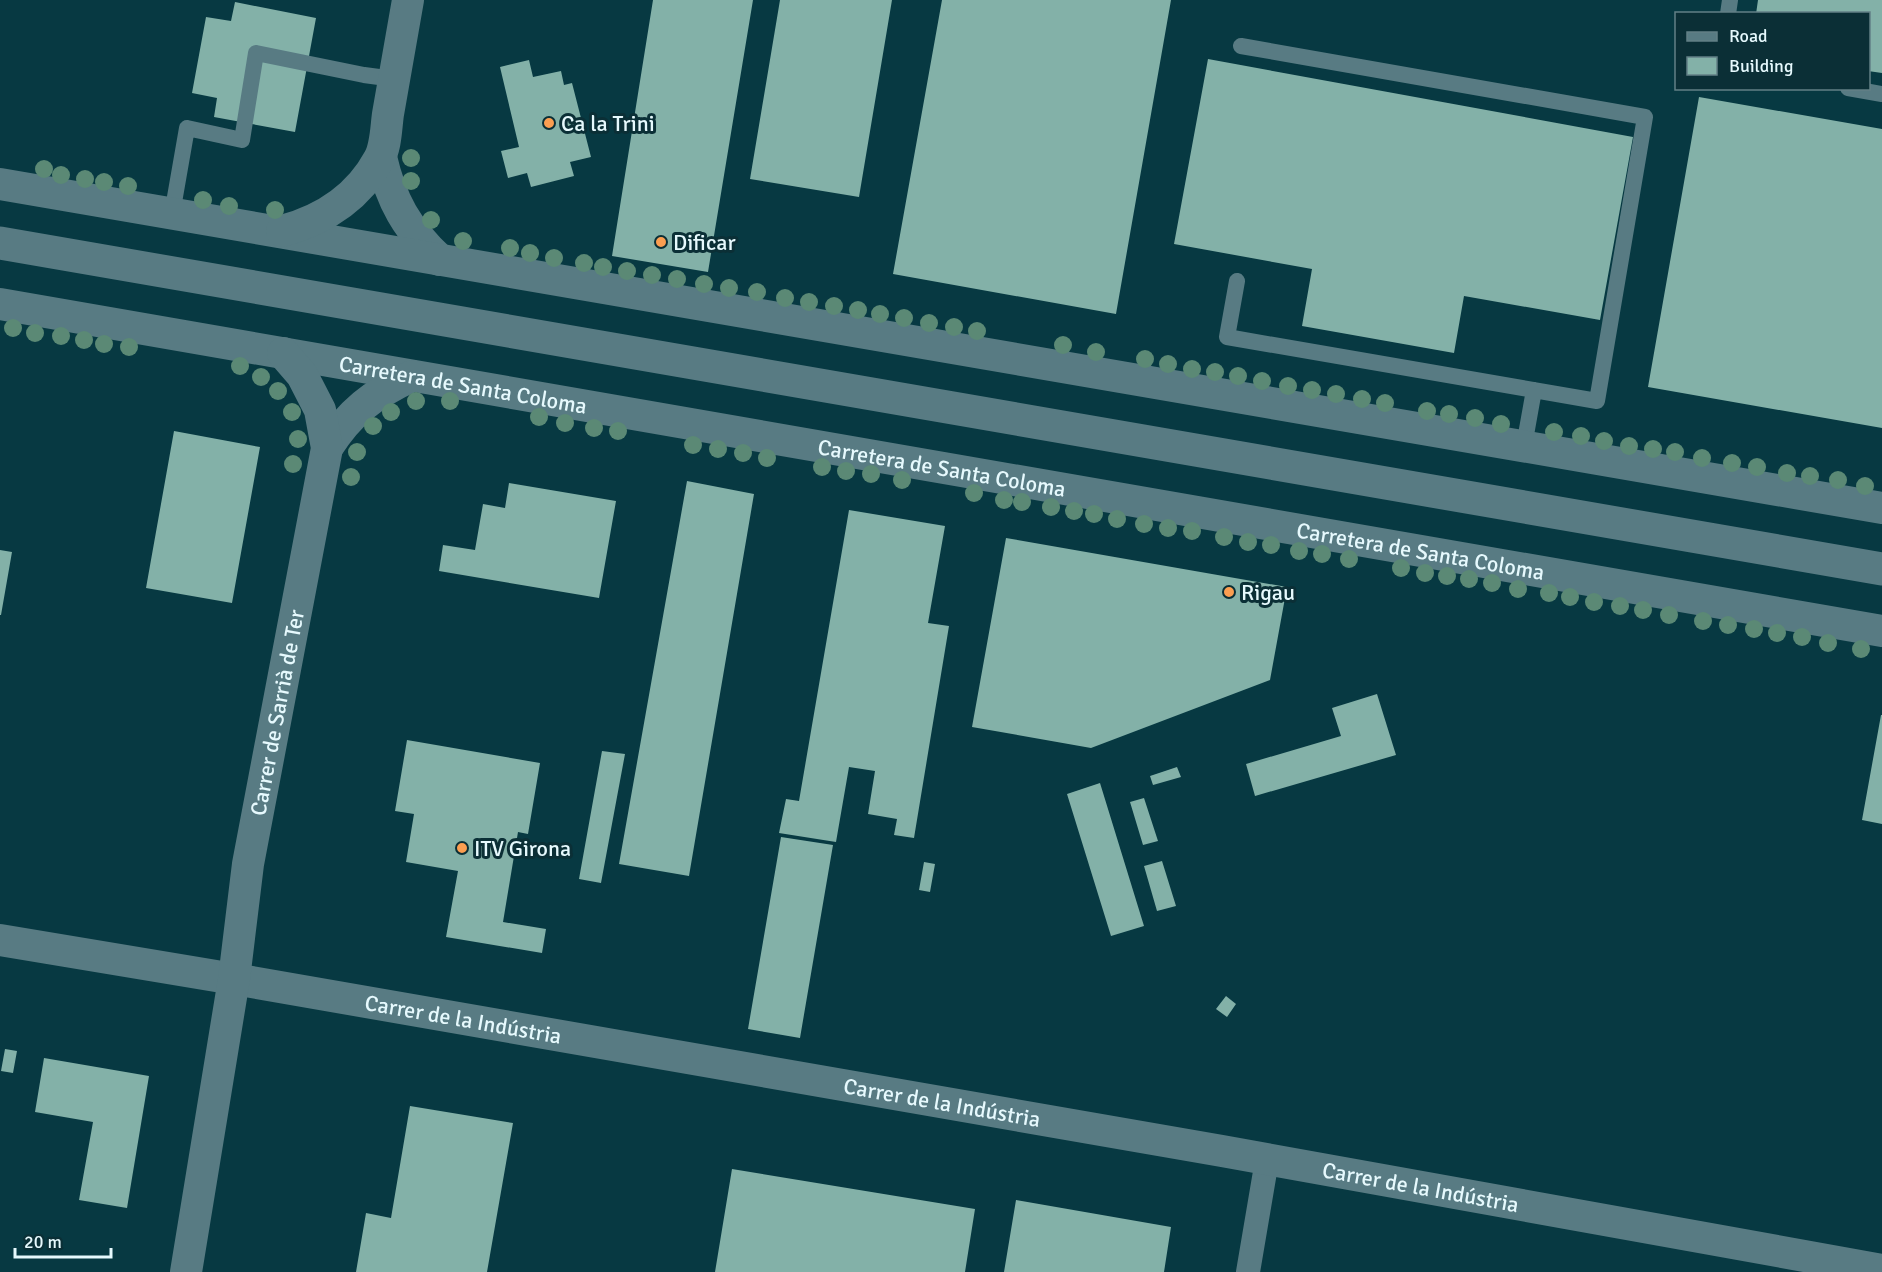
<svg xmlns="http://www.w3.org/2000/svg" width="1882" height="1272" font-family="Signika,sans-serif">
  <style>
    .built { fill: #073942; fill-rule: evenodd }
    .building { fill: #83b1a8 }
    .lines { fill: none; stroke-linecap: round; stroke-linejoin: round }
    .service { stroke: #587b83; stroke-width: 16 }
    .pedestrian { stroke: #587b83; stroke-width: 24 }
    .minor { stroke: #587b83; stroke-width: 32 }
    .tertiary { stroke: #587b83; stroke-width: 33 }
    .tree { fill: #5b8975 }
    .poi-dot { fill: #fb9e51; stroke: #0b2f36; stroke-width: 2 }
    .labels { text-anchor: middle; stroke-width: 6; stroke-linejoin: round; paint-order: stroke }
    .poi-label { font-size: 22px; fill: #e6f9fd; stroke: #0b2f36; text-anchor: start }
    .street-label { font-size: 22px; fill: #e6f9fd; stroke: #0b2f36 }
  </style>
  <rect width="100%" height="100%" fill="#0b2f36"/>
  <path class="built" d="M0 0H1882V1272H0ZM1676 14H1868V88H1676Z"/>
  <path class="building" d="M653 0H753L708 272 612 256Z
    M780 0H892L859 197 750 179Z
    M942 0H1171L1116 314 893 274Z
    M1758 0H1882V73L1868 71V14H1756Z
    M235 2 316 18 295 132 214 117 217 98 192 93 206 17 231 21Z
    M1208 59 1633 137 1600 320 1464 296 1454 353 1302 326 1312 269 1174 244Z
    M529 60 533 77 561 71 564 85 572 83 591 157 570 162 574 176 531 187 527 173 508 178 501 151 519 147 500 67Z
    M1699 97 1882 129V428L1648 387Z
    M174 431 260 447 232 603 146 588Z
    M687 481 754 494 689 876 619 864Z
    M509 483 616 501 599 598 439 571 443 545 475 550 483 504 505 508Z
    M849 510 945 526 928 623 949 626 914 838 894 835 897 819 868 814 875 771 849 767 836 842 779 833 786 799 799 801Z
    M1006 538 1287 587 1270 680 1091 748 972 727Z
    M0 550 12 552 1 615H0Z
    M1377 694 1396 755 1255 796 1246 764 1341 736 1332 708Z
    M1881 715H1882V824L1862 820Z
    M407 740 540 763 528 834 518 832 503 922 546 929 542 953 446 937 458 871 406 862 414 814 395 811Z
    M602 751 625 754 601 883 579 879Z
    M1177 767 1181 777 1153 785 1150 776Z
    M1100 783 1144 926 1111 936 1067 794Z
    M1144 798 1158 841 1143 845 1130 802Z
    M781 837 833 845 800 1038 748 1029Z
    M1162 861 1176 906 1157 911 1144 866Z
    M924 862 935 864 930 892 919 890Z
    M1226 996 1236 1004 1227 1017 1216 1009Z
    M5 1049 17 1051 13 1073 1 1071Z
    M44 1058 149 1076 127 1208 79 1200 93 1122 35 1112Z
    M410 1106 513 1123 487 1272H356L366 1213 391 1218Z
    M732 1169 975 1209 965 1272H715Z
    M1016 1200 1171 1227 1164 1272H1004Z"/>
  <g class="lines">
    <path class="service" d="M1728 14 1730 0
      M1848 88 1882 94
      M172 214 187 128 242 140 256 53 364 75 394 79
      M1237 281 1227 337 1597 401 1645 117 1241 46
      M1524 446 1534 390"/>
    <path class="pedestrian" d="M1248 1272 1267 1160"/>
    <g class="minor">
      <path d="M381 157C391 201 407 229 440 260"/>
      <path d="M0 184 1882 508"/>
      <path d="M282 231C323 220 358 198 379 159 386 147 386 128 388 114 395 76 401 38 408 0"/>
      <path id="s1" d="M0 304 1882 631"/>
      <path d="M327 448C350 412 373 394 412 376"/>
      <path id="s2" d="M0 940 234 979 1222 1151 1882 1270"/>
      <path id="s3" d="M186 1272 234 979 248 864 327 448 320 410 302 375 283 353"/>
    </g>
    <path class="tertiary" d="M0 243 1882 569"/>
  </g>
  <g class="tree">
    <circle cx="411" cy="158" r="9"/>
    <circle cx="44" cy="169" r="9"/>
    <circle cx="61" cy="175" r="9"/>
    <circle cx="85" cy="179" r="9"/>
    <circle cx="411" cy="181" r="9"/>
    <circle cx="104" cy="182" r="9"/>
    <circle cx="128" cy="186" r="9"/>
    <circle cx="203" cy="200" r="9"/>
    <circle cx="229" cy="206" r="9"/>
    <circle cx="275" cy="210" r="9"/>
    <circle cx="431" cy="220" r="9"/>
    <circle cx="463" cy="241" r="9"/>
    <circle cx="510" cy="248" r="9"/>
    <circle cx="530" cy="253" r="9"/>
    <circle cx="554" cy="258" r="9"/>
    <circle cx="584" cy="263" r="9"/>
    <circle cx="603" cy="267" r="9"/>
    <circle cx="627" cy="271" r="9"/>
    <circle cx="652" cy="275" r="9"/>
    <circle cx="677" cy="279" r="9"/>
    <circle cx="704" cy="284" r="9"/>
    <circle cx="729" cy="288" r="9"/>
    <circle cx="757" cy="292" r="9"/>
    <circle cx="785" cy="298" r="9"/>
    <circle cx="809" cy="302" r="9"/>
    <circle cx="834" cy="306" r="9"/>
    <circle cx="858" cy="310" r="9"/>
    <circle cx="880" cy="314" r="9"/>
    <circle cx="904" cy="318" r="9"/>
    <circle cx="929" cy="323" r="9"/>
    <circle cx="954" cy="327" r="9"/>
    <circle cx="13" cy="328" r="9"/>
    <circle cx="977" cy="331" r="9"/>
    <circle cx="35" cy="333" r="9"/>
    <circle cx="61" cy="336" r="9"/>
    <circle cx="84" cy="340" r="9"/>
    <circle cx="104" cy="344" r="9"/>
    <circle cx="1063" cy="345" r="9"/>
    <circle cx="129" cy="347" r="9"/>
    <circle cx="1096" cy="352" r="9"/>
    <circle cx="1145" cy="359" r="9"/>
    <circle cx="1168" cy="364" r="9"/>
    <circle cx="240" cy="366" r="9"/>
    <circle cx="1192" cy="369" r="9"/>
    <circle cx="1215" cy="372" r="9"/>
    <circle cx="1238" cy="376" r="9"/>
    <circle cx="261" cy="377" r="9"/>
    <circle cx="1262" cy="381" r="9"/>
    <circle cx="1288" cy="386" r="9"/>
    <circle cx="1312" cy="390" r="9"/>
    <circle cx="278" cy="391" r="9"/>
    <circle cx="1336" cy="394" r="9"/>
    <circle cx="1362" cy="399" r="9"/>
    <circle cx="416" cy="401" r="9"/>
    <circle cx="450" cy="401" r="9"/>
    <circle cx="1385" cy="403" r="9"/>
    <circle cx="1427" cy="411" r="9"/>
    <circle cx="292" cy="412" r="9"/>
    <circle cx="391" cy="412" r="9"/>
    <circle cx="1449" cy="414" r="9"/>
    <circle cx="539" cy="417" r="9"/>
    <circle cx="1475" cy="418" r="9"/>
    <circle cx="565" cy="423" r="9"/>
    <circle cx="1501" cy="424" r="9"/>
    <circle cx="373" cy="426" r="9"/>
    <circle cx="594" cy="428" r="9"/>
    <circle cx="618" cy="431" r="9"/>
    <circle cx="1554" cy="432" r="9"/>
    <circle cx="1581" cy="436" r="9"/>
    <circle cx="298" cy="439" r="9"/>
    <circle cx="1604" cy="441" r="9"/>
    <circle cx="693" cy="445" r="9"/>
    <circle cx="1629" cy="446" r="9"/>
    <circle cx="718" cy="449" r="9"/>
    <circle cx="1653" cy="449" r="9"/>
    <circle cx="357" cy="452" r="9"/>
    <circle cx="1675" cy="452" r="9"/>
    <circle cx="743" cy="453" r="9"/>
    <circle cx="767" cy="458" r="9"/>
    <circle cx="1702" cy="458" r="9"/>
    <circle cx="1732" cy="463" r="9"/>
    <circle cx="293" cy="464" r="9"/>
    <circle cx="822" cy="467" r="9"/>
    <circle cx="1757" cy="467" r="9"/>
    <circle cx="846" cy="471" r="9"/>
    <circle cx="1787" cy="473" r="9"/>
    <circle cx="871" cy="474" r="9"/>
    <circle cx="1810" cy="476" r="9"/>
    <circle cx="351" cy="477" r="9"/>
    <circle cx="902" cy="480" r="9"/>
    <circle cx="1838" cy="480" r="9"/>
    <circle cx="1865" cy="486" r="9"/>
    <circle cx="974" cy="493" r="9"/>
    <circle cx="1004" cy="500" r="9"/>
    <circle cx="1022" cy="502" r="9"/>
    <circle cx="1051" cy="507" r="9"/>
    <circle cx="1074" cy="511" r="9"/>
    <circle cx="1094" cy="514" r="9"/>
    <circle cx="1117" cy="519" r="9"/>
    <circle cx="1144" cy="524" r="9"/>
    <circle cx="1168" cy="528" r="9"/>
    <circle cx="1192" cy="531" r="9"/>
    <circle cx="1224" cy="537" r="9"/>
    <circle cx="1248" cy="542" r="9"/>
    <circle cx="1271" cy="545" r="9"/>
    <circle cx="1299" cy="551" r="9"/>
    <circle cx="1322" cy="554" r="9"/>
    <circle cx="1349" cy="559" r="9"/>
    <circle cx="1401" cy="568" r="9"/>
    <circle cx="1425" cy="573" r="9"/>
    <circle cx="1447" cy="576" r="9"/>
    <circle cx="1469" cy="579" r="9"/>
    <circle cx="1492" cy="583" r="9"/>
    <circle cx="1518" cy="589" r="9"/>
    <circle cx="1549" cy="593" r="9"/>
    <circle cx="1570" cy="597" r="9"/>
    <circle cx="1594" cy="602" r="9"/>
    <circle cx="1620" cy="606" r="9"/>
    <circle cx="1643" cy="610" r="9"/>
    <circle cx="1669" cy="615" r="9"/>
    <circle cx="1703" cy="621" r="9"/>
    <circle cx="1728" cy="625" r="9"/>
    <circle cx="1754" cy="629" r="9"/>
    <circle cx="1777" cy="633" r="9"/>
    <circle cx="1802" cy="637" r="9"/>
    <circle cx="1828" cy="643" r="9"/>
    <circle cx="1861" cy="649" r="9"/>
  </g>
  <g class="poi-dot">
    <circle cx="549" cy="123" r="6"/>
    <circle cx="661" cy="242" r="6"/>
    <circle cx="1229" cy="592" r="6"/>
    <circle cx="462" cy="848" r="6"/>
  </g>
  <g class="labels">
    <g class="poi-label">
      <text x="561" y="131">Ca la Trini</text>
      <text x="673" y="250">Dificar</text>
      <text x="1241" y="600">Rigau</text>
      <text x="474" y="856">ITV Girona</text>
    </g>
    <g class="street-label">
      <text dy="8" stroke="none"><textPath href="#s1" startOffset="470">Carretera de Santa Coloma</textPath></text>
      <text dy="8" stroke="none"><textPath href="#s1" startOffset="956">Carretera de Santa Coloma</textPath></text>
      <text dy="8" stroke="none"><textPath href="#s1" startOffset="1442">Carretera de Santa Coloma</textPath></text>
      <text dy="8" stroke="none"><textPath href="#s3" startOffset="567">Carrer de Sarrià de Ter</textPath></text>
      <text dy="8" stroke="none"><textPath href="#s2" startOffset="470">Carrer de la Indústria</textPath></text>
      <text dy="8" stroke="none"><textPath href="#s2" startOffset="956">Carrer de la Indústria</textPath></text>
      <text dy="8" stroke="none"><textPath href="#s2" startOffset="1442">Carrer de la Indústria</textPath></text>
    </g>
  </g>
  <rect x="1675" y="12" width="195" height="78" fill="#0b2f36" stroke="#638086" stroke-width="1.5"/>
  <rect x="1687" y="32" width="30" height="9" fill="#587b83" stroke="#638086" stroke-width="1.5"/>
  <text x="1729" y="42" font-size="18" fill="#e6f9fd">Road</text>
  <rect x="1687" y="57" width="30" height="18" fill="#83b1a8" stroke="#638086" stroke-width="1.5"/>
  <text x="1729" y="72" font-size="18" fill="#e6f9fd">Building</text>
  <path d="M15 1248v9h96v-9" fill="none" stroke="#e6f9fd" stroke-width="3"/>
  <text x="24" y="1248" font-size="18" fill="#e6f9fd" stroke="#0b2f36" stroke-width="4.5" paint-order="stroke">20 m</text>
</svg>
